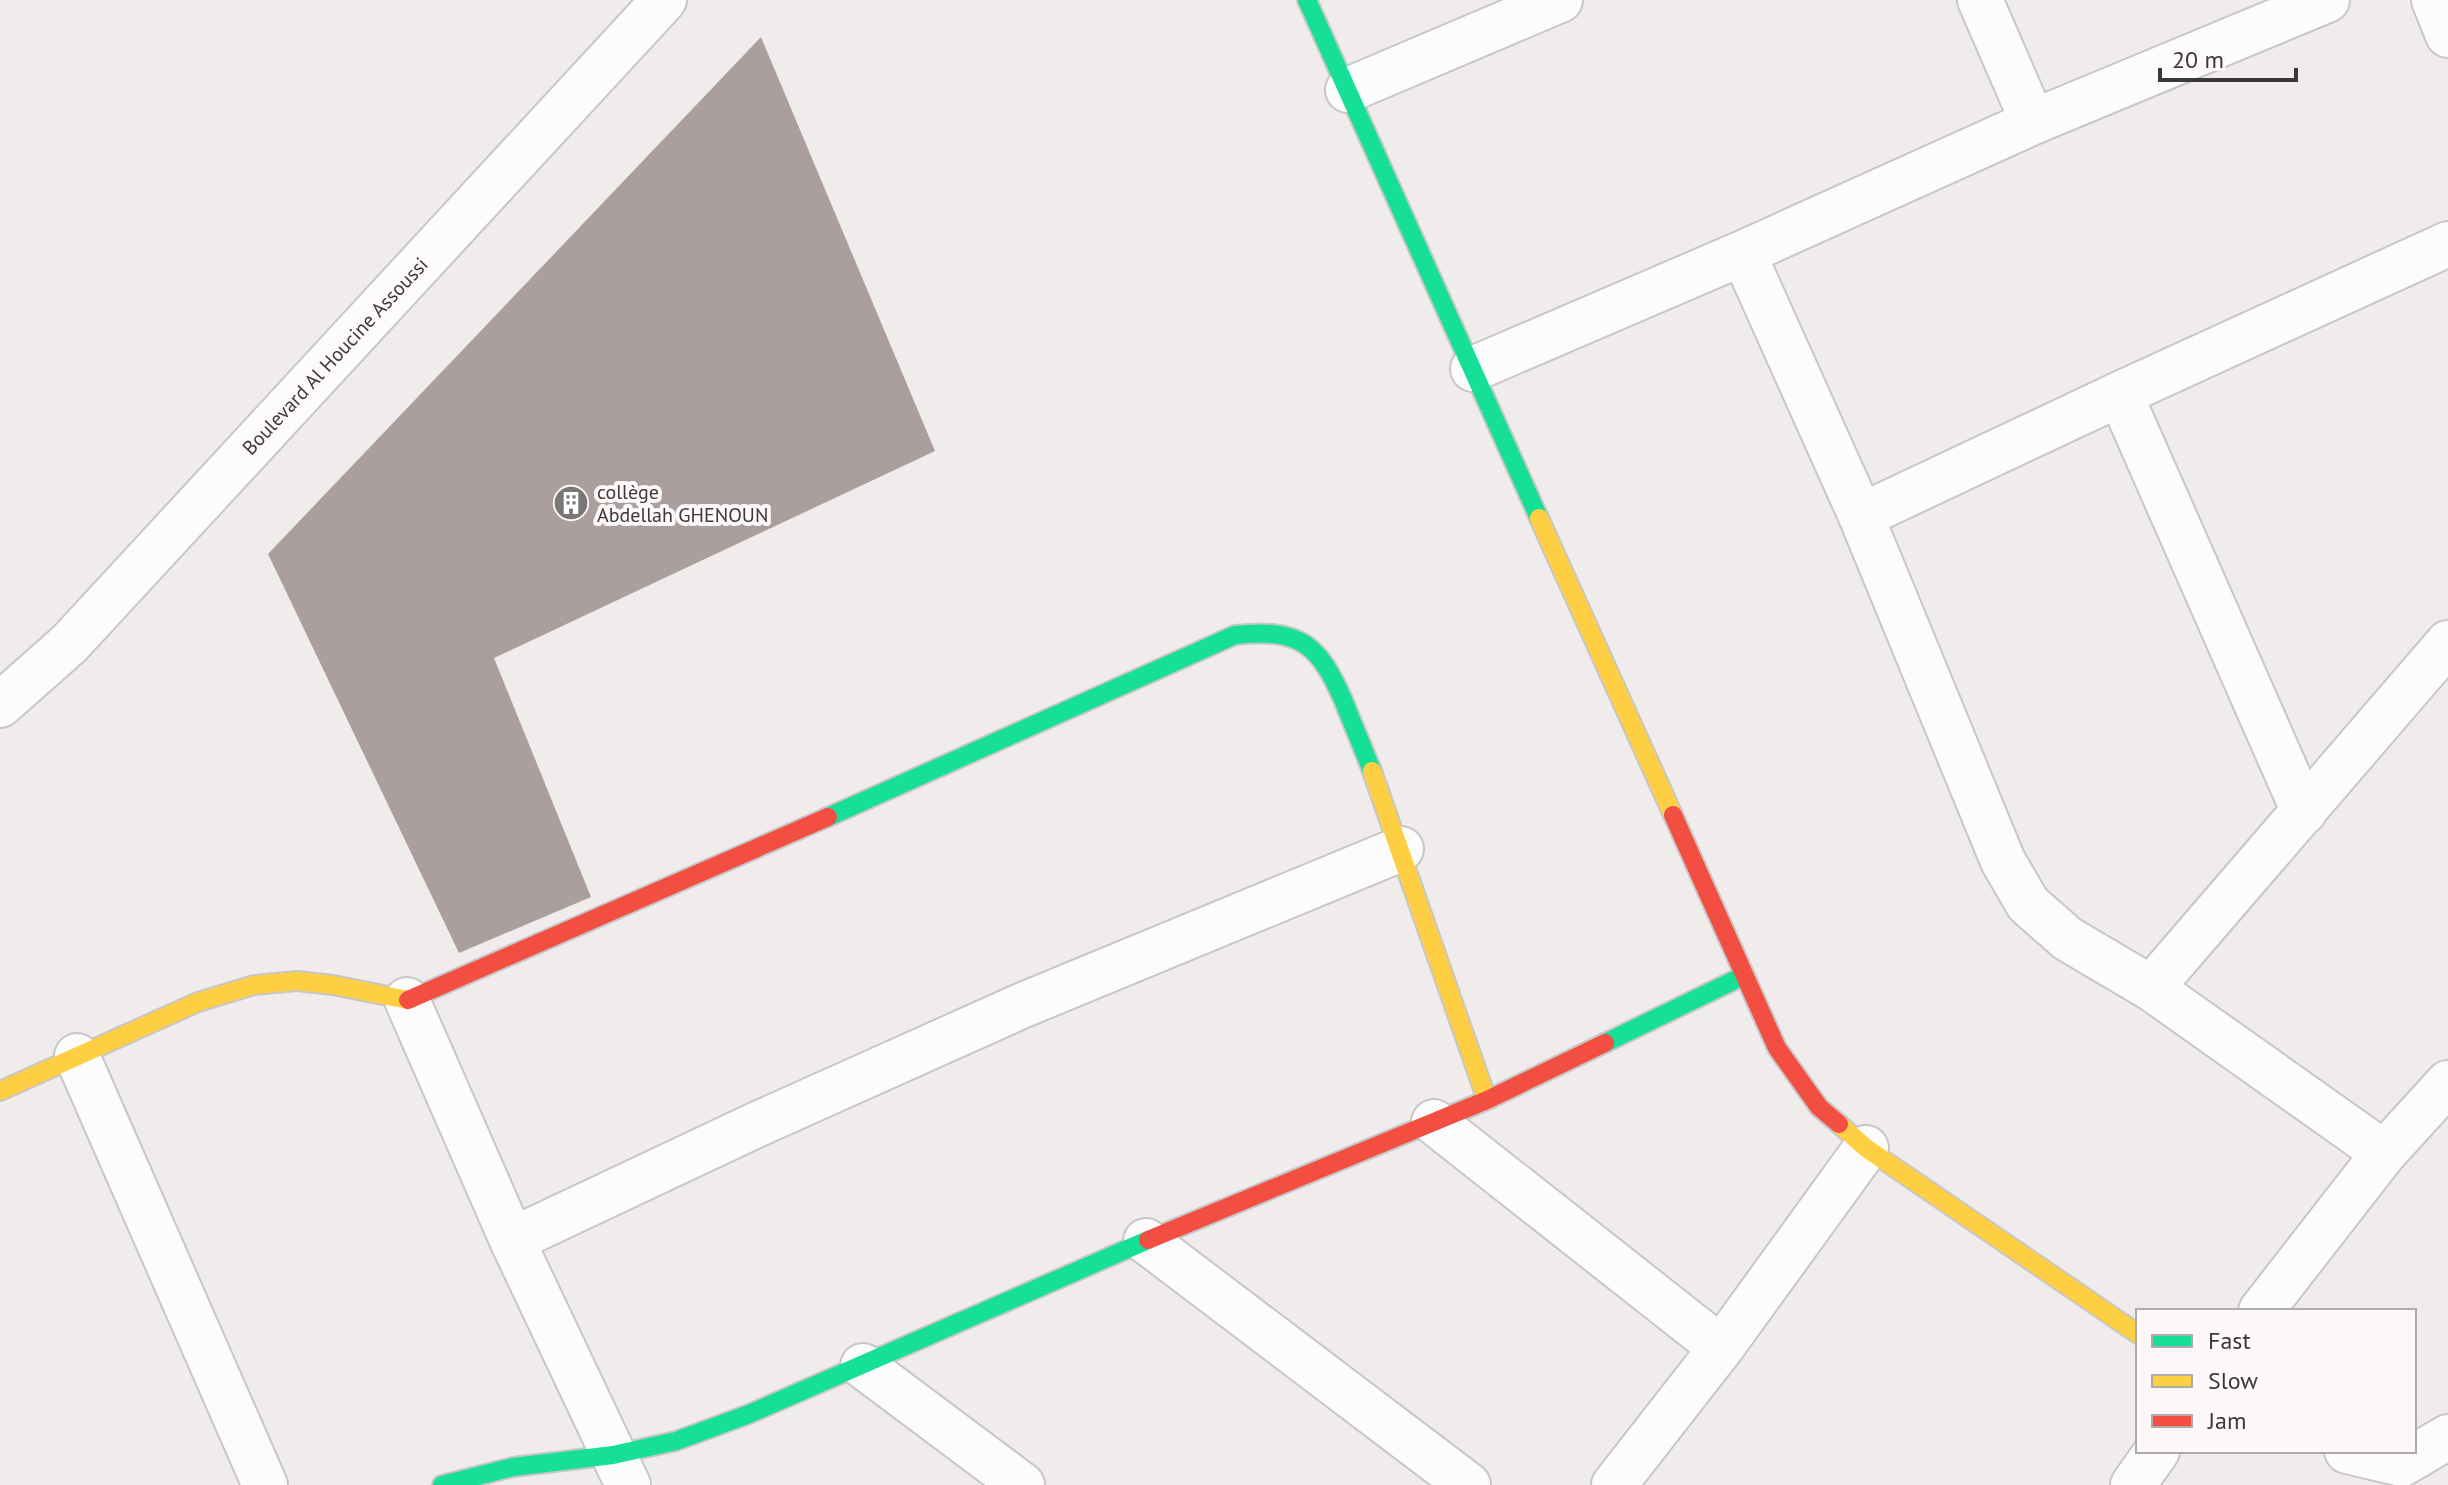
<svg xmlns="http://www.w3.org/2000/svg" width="2448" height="1485" font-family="'PT Sans',sans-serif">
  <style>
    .building { fill: #ab9e9f }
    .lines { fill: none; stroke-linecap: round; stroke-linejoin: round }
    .street-casing { stroke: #c8c6c6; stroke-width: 48 }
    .fast-casing { stroke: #c8c6c6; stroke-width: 22 }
    .slow-casing { stroke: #c8c6c6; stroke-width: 22 }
    .jam-casing { stroke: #c8c6c6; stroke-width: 22 }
    .street { stroke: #fdfcfc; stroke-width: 44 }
    .fast { stroke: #16e098; stroke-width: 18 }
    .slow { stroke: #ffcf43; stroke-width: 18 }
    .jam { stroke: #f24e42; stroke-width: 18 }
    .labels { text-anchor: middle; stroke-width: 8; stroke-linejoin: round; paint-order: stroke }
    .street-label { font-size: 20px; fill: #3b3838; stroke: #fef8f8 }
    .poi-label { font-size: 20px; fill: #3b3838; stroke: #fef8f8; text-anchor: start }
  </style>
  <rect width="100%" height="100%" fill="#f0ecec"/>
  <path class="building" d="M761 37 935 451 494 658 591 897 459 953 268 554Z"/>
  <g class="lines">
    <defs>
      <path id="street" d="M1980 0 2033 122
        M2434 0 2448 35
        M1348 90 1560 0
        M1743 253 1861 516 2003 861 2028 904 2068 939 2151 988 2384 1153
        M1473 369 1743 253 2033 122 2327 0
        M2120 394 2304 812
        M1861 516 2120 394 2448 244
        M0 705 69 644 664 0
        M2151 988 2448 643
        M407 1000 512 1240 628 1485
        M77 1056 265 1485
        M1434 1122 1721 1348
        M512 1240 758 1124 1021 1006 1401 849
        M1146 1241 1468 1485
        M2261 1311 2384 1153 2448 1083
        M863 1366 1022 1485
        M2347 1451 2402 1464 2448 1437
        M1614 1485 1721 1348 1866 1148
        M2133 1485 2157 1451"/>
      <path id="fast" d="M1307 0 1539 518
        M828 817 1235 635C1300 628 1319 644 1344 702 1353 725 1363 748 1372 771
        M1605 1043 1743 976
        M442 1485 513 1467 613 1455 676 1441 749 1414 1148 1240"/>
      <path id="slow" d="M1539 518 1673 815
        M1372 771 1487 1100
        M0 1091 198 1002 254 985 297 981 333 985 408 1000
        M1839 1124 1866 1148 2138 1334"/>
      <path id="jam" d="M1673 815 1777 1048 1819 1107 1839 1124
        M408 1000 828 817
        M1148 1240 1487 1100 1605 1043"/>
    </defs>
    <use href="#street" class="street-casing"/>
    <use href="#fast" class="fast-casing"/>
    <use href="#slow" class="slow-casing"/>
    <use href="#jam" class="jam-casing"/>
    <use href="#street" class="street"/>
    <use href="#fast" class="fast"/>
    <use href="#slow" class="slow"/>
    <use href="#jam" class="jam"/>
  </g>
  <defs>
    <symbol id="building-disc" viewBox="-11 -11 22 22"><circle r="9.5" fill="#7a7777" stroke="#fef8f8"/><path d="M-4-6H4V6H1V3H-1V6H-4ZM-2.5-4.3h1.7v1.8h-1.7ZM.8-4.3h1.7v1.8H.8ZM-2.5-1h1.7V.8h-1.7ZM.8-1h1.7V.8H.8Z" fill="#fff"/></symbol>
  </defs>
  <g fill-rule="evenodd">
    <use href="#building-disc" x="551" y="483" width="40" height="40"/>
  </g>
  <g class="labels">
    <g class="street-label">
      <text transform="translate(335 356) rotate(-47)" y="7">Boulevard Al Houcine Assoussi</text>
    </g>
    <g class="poi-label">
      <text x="597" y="499">collège<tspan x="597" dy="23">Abdellah GHENOUN</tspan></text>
    </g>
  </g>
  <rect x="2136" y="1309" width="280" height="144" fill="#fef8f8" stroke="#b0abab" stroke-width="2"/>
  <rect x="2152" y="1335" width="40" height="12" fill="#16e098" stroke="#b0abab" stroke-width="2"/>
  <text x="2208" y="1349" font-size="24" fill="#3b3838">Fast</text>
  <rect x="2152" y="1375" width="40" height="12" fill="#ffcf43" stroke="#b0abab" stroke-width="2"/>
  <text x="2208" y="1389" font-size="24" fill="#3b3838">Slow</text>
  <rect x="2152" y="1415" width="40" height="12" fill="#f24e42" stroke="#b0abab" stroke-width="2"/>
  <text x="2208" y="1429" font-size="24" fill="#3b3838">Jam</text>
  <path d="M2160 68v12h136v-12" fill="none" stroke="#3b3838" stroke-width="4"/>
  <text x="2172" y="68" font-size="24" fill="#3b3838" stroke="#fef8f8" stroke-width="6" paint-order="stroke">20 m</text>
</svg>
